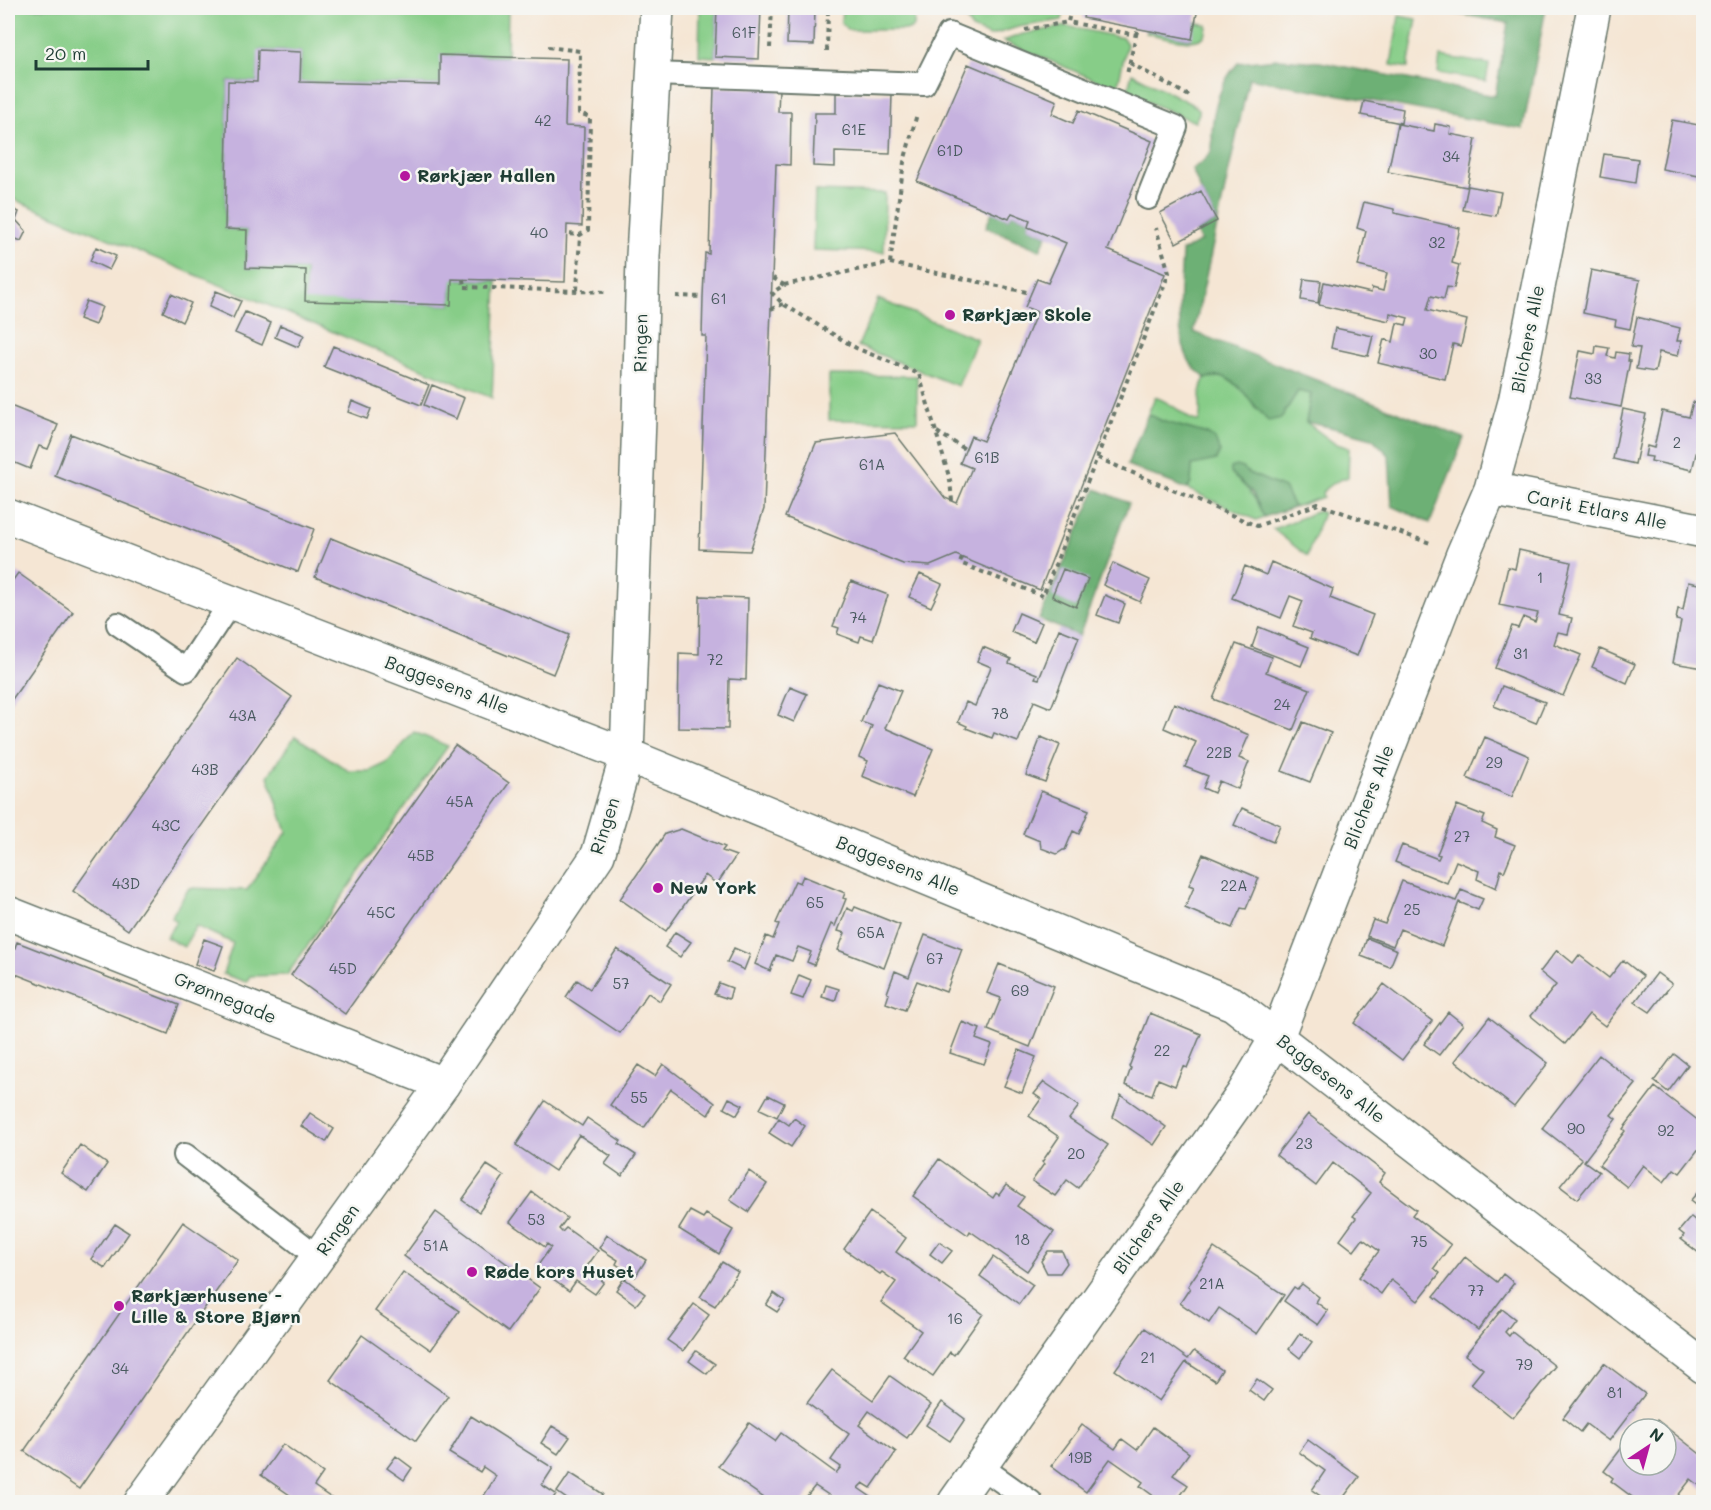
<svg xmlns="http://www.w3.org/2000/svg" width="1711" height="1510" font-family="Mali,sans-serif">
  <style>
    .green { fill: #87cd88; stroke: #53855e; stroke-width: 1.5 }
    .forest { fill: #6db074; stroke: #467654; stroke-width: 1.5 }
    .building { fill: #c6b2df }
    .lines { fill: none; stroke-linecap: round; stroke-linejoin: round }
    .lane-casing { stroke: #6a786c; stroke-width: 26 }
    .street-casing { stroke: #6a786c; stroke-width: 36 }
    .secondary-casing { stroke: #6a786c; stroke-width: 36 }
    .path { stroke: #6a786c; stroke-width: 4; stroke-dasharray: 4.5 4.5; stroke-linecap: butt }
    .lane { stroke: #fff; stroke-width: 22 }
    .street { stroke: #fff; stroke-width: 33 }
    .secondary { stroke: #fff; stroke-width: 33 }
    .poi-dot { fill: #b5179e; stroke: #f6f6f2; stroke-width: 2 }
    .labels { text-anchor: middle; stroke-width: 5; stroke-linejoin: round; paint-order: stroke }
    .number-label { font-size: 15px; fill: #495a5f }
    .poi-label { font-size: 18px; font-weight: bold; fill: #1f3d34; stroke: #f6f6f2; text-anchor: start }
    .street-label { font-size: 18px; fill: #1f3d34; stroke: #f6f6f2 }
  </style>
  <rect width="100%" height="100%" fill="#f6f6f2"/>
  <filter id="ink" filterUnits="userSpaceOnUse"><feTurbulence type="fractalNoise" baseFrequency=".0167" numOctaves="2"/><feDisplacementMap in="SourceGraphic" scale="12" xChannelSelector="R" yChannelSelector="G"/><feConvolveMatrix kernelMatrix="1 2 1 2 8 2 1 2 1" color-interpolation-filters="sRGB"/></filter>
  <filter id="wash" filterUnits="userSpaceOnUse"><feTurbulence type="fractalNoise" baseFrequency=".008" numOctaves="4" result="noise"/><feDisplacementMap in="SourceGraphic" scale="24" xChannelSelector="R" yChannelSelector="G"/><feGaussianBlur stdDeviation="1.35" result="paint"/><feColorMatrix in="noise" values="0 0 0 0 0 0 0 0 0 0 0 0 0 0 0 0 0 1.4 0 .05"/><feComposite in="paint" operator="in"/></filter>
  <g filter="url(#wash)">
    <rect width="100%" height="100%" fill="#f5e6d4"/>
    <path class="green" d="M8 8H508L507 57 441 55 440 85 300 82 301 52 259 50 257 82 228 81 225 229 247 230 246 268 306 270 305 300 451 305 452 279 497 281 492 398 8 197Z
      M700 8H717L715 57 699 56Z
      M842 8H915L914 26 909 30H848L841 23Z
      M973 8H1065L1062 20 1018 27 990 36 972 29 966 20Z
      M1399 16 1417 19 1408 68 1391 65Z
      M1195 22 1207 25C1207 27 1206 34 1205 35 1197 48 1159 35 1146 33L1147 30 1191 39Z
      M1066 26 1123 38 1127 44 1117 89 1003 41 1023 34Z
      M1440 56 1489 64 1486 81 1438 73Z
      M1132 73 1195 106 1199 109V113L1195 122 1127 93Z
      M815 191 885 193 884 252 813 250Z
      M878 299 977 339 958 386 858 346Z
      M829 375 917 376V421L829 420Z
      M1224 377 1241 388 1256 409 1281 418 1298 391 1311 394 1306 422 1334 443 1349 448 1348 477C1338 480 1328 484 1322 493L1323 497 1294 507 1284 488 1251 474 1242 468 1235 478C1250 489 1257 501 1264 517L1256 520 1187 489 1191 483 1192 465 1216 459 1220 452 1207 434 1162 421 1148 414 1155 397C1163 400 1170 404 1177 409 1185 414 1189 421 1199 421 1203 407 1196 392 1205 378Z
      M1318 511 1323 513 1307 556 1273 529Z
      M414 732 448 746 287 975 250 976 246 982 223 974 233 943 196 926 184 947 166 937 177 921 171 917 189 888 247 890 287 832 268 776 295 736 349 771H370L387 763Z"/>
    <path class="forest" d="M1426 8H1546L1523 129 1249 78 1194 332 1464 438 1430 523 1392 506 1389 455 1372 438 1338 429 1306 422 1311 394 1298 391 1281 418 1268 421C1256 408 1240 383 1224 377 1219 376 1210 377 1205 378 1201 374 1197 371 1194 368 1172 341 1181 285 1182 251L1201 241 1196 233 1217 221 1201 191 1192 169C1198 165 1206 160 1210 153 1214 147 1212 141 1212 134 1213 107 1220 83 1238 63L1278 59 1320 62 1495 96 1508 23Z
      M992 212 1009 219 1012 213 1030 220 1028 227 1047 235 1040 250 986 227Z
      M1148 414 1162 421 1207 434 1215 439 1220 452 1216 460 1192 465 1191 483 1187 489 1127 465Z
      M1236 466 1242 468 1251 474 1284 488 1294 507 1264 517 1253 493 1231 473V468Z
      M1096 489 1129 503 1079 636 1039 619Z"/>
    <g id="blocks">
      <path class="building" d="M717 8H761L759 59 715 57Z
        M788 8H815L814 45 787 44Z
        M1085 8H1198L1192 39 1083 18Z
        M258 50 301 52 300 82 440 85V55L567 59 565 126 584 127 582 226 567 225 565 282 452 279 451 305 305 301 306 270 246 268 247 230 225 229 228 81 257 82Z
        M968 64 1057 101 1052 114 1073 123 1079 110 1152 141 1108 250 1165 274 1040 590 956 555 930 566 903 564 785 517 816 443 895 433 945 498 957 503 972 468 960 463 971 436 983 441 1037 312 1025 307 1037 279 1048 283 1066 243 1028 227 1030 220 1012 213 1009 219 917 181Z
        M714 87 779 89 778 112H791L790 165 776 164 764 509 750 551 699 549 706 336H702L703 297 705 253 709 254Z
        M836 93 892 94 890 154 835 152V167L813 166 815 113H836Z
        M1364 101 1403 109 1401 123 1361 115Z
        M1672 120 1704 126V177L1662 169Z
        M1398 124 1434 131 1435 124 1451 127 1450 134 1476 139 1467 187 1388 172Z
        M1604 154 1638 159 1635 183 1600 177Z
        M1468 186 1501 192 1496 216 1463 210Z
        M1201 191 1217 221 1176 243 1160 213Z
        M1364 202 1394 209V213L1460 228 1452 263 1459 265 1454 288 1447 287 1444 299 1431 296 1427 310 1467 320 1461 346 1453 344 1445 379 1378 363 1384 339 1393 342 1397 323 1406 325 1408 318 1390 313 1389 321 1319 305 1324 282 1371 293 1372 288 1383 291 1387 273 1358 266 1366 231 1357 228Z
        M8 207 19 212 16 220 26 231 21 241 9 236 8 241Z
        M96 247 116 256 109 270 90 261Z
        M1591 270 1640 280 1630 329 1615 326 1616 320 1583 313Z
        M1304 279 1321 281 1318 303 1301 300Z
        M216 291 241 301 233 318 209 307Z
        M171 294 191 303 182 322 163 312Z
        M86 301 102 307 95 325 79 319Z
        M245 312 271 323 262 345 235 333Z
        M1637 317 1680 328 1677 341H1681L1678 356 1659 352 1655 372 1636 369 1640 348 1631 347Z
        M280 325 304 335 298 347 275 337Z
        M1335 328 1373 336 1368 356 1331 348Z
        M333 346 429 385 421 405 324 367Z
        M1596 346 1609 348 1607 356 1615 358 1616 352 1629 354 1628 361H1630L1621 407 1570 397 1580 351 1595 354Z
        M432 385 464 398 456 419 424 405Z
        M352 401 371 409 367 419 348 412Z
        M1693 402 1704 404V422L1692 470 1651 461 1652 457 1645 456 1647 446 1654 448 1662 411 1689 417Z
        M8 405 58 425 48 449 39 446 30 469 8 460Z
        M1623 409 1646 414 1635 464 1613 459Z
        M71 434 314 529 298 572 55 476Z
        M331 538 569 635 553 674 315 577Z
        M1519 550 1571 562 1559 615 1572 618 1568 634 1558 632 1554 644 1581 655 1563 696 1495 668 1512 626 1518 628 1523 617 1535 622 1538 613 1499 605 1508 567 1515 569Z
        M1271 562 1333 589 1330 598 1373 615 1357 656 1310 638 1312 633 1293 626 1303 601 1290 596 1281 618 1232 598 1245 566 1266 575Z
        M1113 563 1150 580 1140 602 1103 585Z
        M1063 569 1088 579 1076 607 1052 596Z
        M18 573 73 612 8 705V587Z
        M920 574 942 584 931 607 909 597Z
        M851 581 888 595 873 640 861 636 859 642 837 634 839 628 833 626Z
        M1688 582 1704 585V668L1673 663 1681 621 1676 620 1678 609 1683 610Z
        M1105 595 1125 604 1118 623 1097 615Z
        M700 596 748 598 746 680 729 679 728 729 678 728 679 653 699 654Z
        M1019 613 1042 623 1034 642 1011 632Z
        M1259 627 1309 647 1301 666 1252 647Z
        M1059 629 1079 637 1051 708 1034 701 1018 742 994 733 992 738 966 728 967 726 958 722 966 702 975 706 991 667 977 661 983 647 1011 659 1009 663 1037 674 1035 678 1039 679Z
        M1236 644 1272 657 1266 672 1310 689 1293 730 1213 699Z
        M1600 649 1635 664 1627 683 1592 667Z
        M237 658 292 697 128 930 73 891Z
        M878 682 901 691 885 728 933 749 913 797 862 776 868 761 859 757 872 726 861 722Z
        M1502 686 1545 702 1536 723 1494 706Z
        M790 687 807 694 794 722 778 715Z
        M1174 703 1249 735 1239 758 1249 762 1238 789 1219 781 1214 793 1203 788 1208 776 1185 767 1196 742 1164 728Z
        M1303 722 1331 733 1310 782 1282 771Z
        M1041 737 1060 745 1045 782 1026 775Z
        M1485 737 1529 756 1512 797 1467 778Z
        M455 745 509 783 345 1014 291 975Z
        M1041 791 1089 810 1079 834 1073 831 1065 850H1063L1057 854 1041 848 1040 841 1023 834Z
        M1457 805 1485 816 1482 823 1497 830 1495 837 1515 845 1504 872 1501 870 1496 888 1477 879 1479 871 1456 861 1447 883 1395 862 1402 845 1438 859 1440 855 1437 854Z
        M1242 808 1280 825 1273 842 1234 825Z
        M681 829 725 847 722 851 736 856 717 884 705 875 666 931 620 899 665 834Z
        M1203 854 1259 878 1246 909 1241 908 1232 928 1185 908 1194 887 1189 885Z
        M803 876 845 893 843 898 846 899 835 926 831 924 814 965 807 962 811 952 798 947 792 961 776 955 770 971 755 964 766 936 773 939 779 924 776 923 795 881 800 883Z
        M1402 881 1456 901 1461 890 1483 899 1478 910 1459 902 1442 946 1400 929 1393 946 1367 936 1373 920 1385 924Z
        M855 907 900 925 884 968 838 950 845 933 838 931 847 908 853 911Z
        M675 932 691 942 680 957 665 947Z
        M925 935 962 949 946 992 917 981 905 1010 886 1003 889 994 887 993 895 971 909 977Z
        M1367 938 1397 950 1390 967 1361 956Z
        M204 939 223 946 214 971 195 964Z
        M17 942 179 1005 168 1034 8 971V967Z
        M734 948 750 955 744 970 727 962Z
        M617 949 671 984 660 1001 648 993 620 1033 566 997 577 980 590 989Z
        M1557 950 1573 963 1579 955 1609 978 1623 960 1643 976 1605 1026 1589 1014 1565 1044 1531 1016 1556 985 1540 972Z
        M999 964 1054 986 1030 1047 988 1030 1001 998 987 993Z
        M1657 973 1672 984 1650 1012 1635 1002Z
        M799 975 811 980 803 999 791 995Z
        M719 983 732 988 729 999 714 994Z
        M1384 984 1432 1021 1402 1060 1354 1023Z
        M826 985 839 989 835 1001 822 997Z
        M1448 1012 1463 1024 1439 1055 1424 1044Z
        M1150 1013 1201 1034 1187 1068 1183 1066 1175 1086 1158 1079 1152 1095 1125 1085 1131 1068 1129 1067Z
        M1489 1017 1548 1063 1514 1107 1455 1061Z
        M962 1022 980 1029 976 1039 992 1045 984 1064 950 1053Z
        M1019 1050 1036 1057 1022 1093 1004 1086Z
        M1674 1054 1688 1065 1668 1092 1654 1081Z
        M1599 1055 1636 1084 1611 1115 1616 1119 1584 1161 1599 1172 1577 1199 1560 1186 1582 1159 1542 1128Z
        M663 1064 715 1103 708 1115 671 1089 644 1128 610 1105 638 1065 655 1076Z
        M1044 1082 1079 1106 1069 1119 1108 1145 1078 1188 1067 1180 1055 1196 1032 1181 1044 1164 1042 1162 1059 1137 1029 1116 1041 1099 1034 1094Z
        M1655 1087 1704 1125V1142L1680 1173 1674 1169 1664 1182 1643 1165 1627 1187 1599 1165 1625 1131 1623 1129Z
        M768 1095 784 1103 777 1117 760 1109Z
        M1121 1095 1166 1127 1154 1145 1113 1117Z
        M729 1098 743 1105 737 1115 724 1108Z
        M545 1101 582 1126 587 1118 621 1141 619 1144 636 1155 622 1176 605 1164 611 1156 579 1135 555 1171 516 1145Z
        M310 1113 334 1129 326 1142 301 1126Z
        M1308 1114 1385 1173 1379 1182 1416 1210 1412 1215 1451 1245 1434 1268 1440 1273 1418 1301 1391 1280 1381 1294 1359 1277 1379 1251 1363 1239 1354 1251 1340 1240 1356 1218 1353 1216 1371 1193 1333 1163 1316 1186 1276 1155Z
        M779 1118 789 1125 794 1118 805 1126 791 1147 769 1133Z
        M80 1145 107 1164 88 1192 61 1173Z
        M939 1159 993 1198 996 1193 999 1195 1006 1185 1024 1197 1017 1206 1054 1232 1027 1271 970 1231 968 1235 913 1196Z
        M487 1165 504 1176 479 1212 462 1200Z
        M749 1171 767 1184 748 1212 730 1200Z
        M1704 1185V1257L1681 1239 1684 1235 1679 1231 1691 1217 1696 1221 1703 1211 1690 1201Z
        M532 1192 567 1218 559 1229 562 1232 566 1228 598 1251 585 1269 604 1282 595 1294 576 1281 569 1291 536 1268 551 1247 547 1244 545 1247 510 1222Z
        M690 1211 703 1218 706 1214 733 1230 719 1254 679 1229Z
        M436 1212 540 1288 508 1332 404 1256Z
        M870 1212 906 1238 896 1252 983 1314 954 1355 950 1352 933 1376 903 1356 921 1331 881 1302 896 1282 882 1272 880 1274 844 1249Z
        M183 1222 238 1260 79 1489 24 1451Z
        M115 1224 129 1233 105 1268 91 1259Z
        M607 1235 646 1260 635 1277 616 1264 618 1260 599 1248Z
        M939 1242 952 1251 942 1263 930 1254Z
        M1214 1248 1284 1295 1257 1334 1219 1308 1209 1323 1180 1303 1190 1288 1188 1286Z
        M1048 1251H1062L1067 1263 1060 1273H1047L1041 1261Z
        M993 1257 1033 1285 1019 1304 980 1276Z
        M1465 1257 1497 1282 1503 1274 1514 1283 1478 1330 1434 1296Z
        M722 1262 738 1272 715 1306 700 1297Z
        M403 1272 459 1311 431 1350 375 1311Z
        M624 1278 645 1294 636 1305 616 1290Z
        M1302 1284 1319 1297 1316 1302 1328 1311 1318 1325 1284 1301 1294 1287 1297 1289Z
        M774 1293 785 1301 777 1312 766 1305Z
        M694 1304 709 1315 683 1351 667 1340Z
        M1502 1309 1515 1319 1505 1332 1509 1336 1512 1332 1555 1366 1513 1418 1471 1384 1483 1369 1465 1355Z
        M1145 1328 1188 1359 1194 1351 1222 1370 1215 1381 1186 1362 1159 1401 1115 1370Z
        M1300 1333 1312 1342 1300 1358 1289 1349Z
        M362 1335 448 1396 416 1441 330 1380Z
        M696 1351 715 1364 707 1374 689 1361Z
        M1604 1363 1645 1394 1609 1441 1586 1424 1580 1432 1563 1418Z
        M832 1370 873 1400 890 1376 931 1405 907 1438 869 1411 859 1425 896 1452 871 1488 863 1483 858 1488 871 1497 867 1502H839L815 1486 802 1502H770L718 1466 749 1423 775 1441 781 1433 836 1473 841 1467 831 1460 849 1434 807 1403Z
        M1257 1379 1272 1390 1264 1401 1249 1390Z
        M942 1402 965 1419 950 1441 926 1425Z
        M471 1416 553 1468 542 1485 556 1494 551 1502H480L496 1476 483 1467 480 1472 449 1453Z
        M1657 1420 1704 1457V1489L1691 1479 1673 1502H1639L1611 1481 1613 1478 1604 1471 1624 1445 1630 1449V1465H1666V1429H1650Z
        M1082 1425 1115 1449 1122 1439 1137 1450 1153 1427 1189 1453 1173 1475 1188 1485 1176 1502H1162L1140 1486 1143 1482 1110 1459 1086 1492 1051 1466Z
        M552 1426 570 1437 558 1454 541 1443Z
        M1308 1440 1359 1477 1340 1502H1329L1312 1490 1325 1471 1299 1452Z
        M283 1444 323 1473 314 1486 337 1502H300L261 1475Z
        M396 1456 412 1468 404 1480 387 1468Z
        M570 1473 603 1494 597 1502H571L557 1492Z"/>
    </g>
  </g>
  <g filter="url(#ink)">
    <use href="#blocks" fill-opacity="0" stroke="#6a786c" stroke-width="1.5"/>
    <g class="lines">
      <defs>
        <path id="lane" d="M654 74 924 84 949 34 1176 127 1148 198
          M118 624 186 670 231 602
          M185 1155 318 1257
          M980 1466 1031 1502"/>
        <path id="street" d="M1491 489 1704 531
          M8 516 627 755 1233 1004 1704 1367
          M8 913 443 1084
          M955 1502 1243 1094 1277 1037 1463 554 1491 489 1515 402 1594 8"/>
        <path id="secondary" d="M141 1502 443 1084 598 855 627 755 639 418 643 256 657 8"/>
      </defs>
      <use href="#lane" class="lane-casing"/>
      <use href="#street" class="street-casing"/>
      <use href="#secondary" class="secondary-casing"/>
      <path class="path" d="M1071 8 1068 22 1136 35 1127 74
        M1025 30 1068 22
        M1136 35 1138 28
        M548 47 580 51 579 113 590 117 588 230 580 235 566 234
        M770 48 772 8
        M827 51 828 8
        M1130 63 1191 97
        M890 263 904 162 917 114
        M773 278 784 285
        M463 279 464 287 606 292
        M577 290 580 235
        M676 296 703 297
        M771 309 783 304
        M937 432 965 449
        M1098 458 1257 526 1318 504 1430 543
        M952 501 950 480 919 374 856 348 783 304 772 293 784 285 890 263 1031 293
        M962 558 960 563 1043 596 1169 273 1156 228"/>
      <use href="#lane" class="lane"/>
      <use href="#street" class="street"/>
      <use href="#secondary" class="secondary"/>
    </g>
  </g>
  <g class="poi-dot">
    <circle cx="405" cy="176" r="6"/>
    <circle cx="950" cy="315" r="6"/>
    <circle cx="658" cy="888" r="6"/>
    <circle cx="472" cy="1272" r="6"/>
    <circle cx="119" cy="1306" r="6"/>
  </g>
  <g class="labels">
    <g class="number-label">
      <text x="744" y="38">61F</text>
      <text x="543" y="126">42</text>
      <text x="854" y="135">61E</text>
      <text x="950" y="156">61D</text>
      <text x="1451" y="162">34</text>
      <text x="539" y="238">40</text>
      <text x="1437" y="248">32</text>
      <text x="719" y="304">61</text>
      <text x="1428" y="359">30</text>
      <text x="1593" y="384">33</text>
      <text x="1677" y="448">2</text>
      <text x="987" y="463">61B</text>
      <text x="872" y="470">61A</text>
      <text x="1540" y="583">1</text>
      <text x="858" y="623">74</text>
      <text x="1521" y="659">31</text>
      <text x="715" y="665">72</text>
      <text x="1282" y="710">24</text>
      <text x="1000" y="719">78</text>
      <text x="243" y="721">43A</text>
      <text x="1219" y="758">22B</text>
      <text x="1494" y="768">29</text>
      <text x="205" y="775">43B</text>
      <text x="460" y="807">45A</text>
      <text x="166" y="831">43C</text>
      <text x="1462" y="842">27</text>
      <text x="421" y="861">45B</text>
      <text x="126" y="889">43D</text>
      <text x="1234" y="891">22A</text>
      <text x="815" y="908">65</text>
      <text x="1412" y="915">25</text>
      <text x="381" y="918">45C</text>
      <text x="871" y="938">65A</text>
      <text x="935" y="964">67</text>
      <text x="343" y="974">45D</text>
      <text x="621" y="989">57</text>
      <text x="1020" y="996">69</text>
      <text x="1162" y="1056">22</text>
      <text x="639" y="1103">55</text>
      <text x="1576" y="1134">90</text>
      <text x="1666" y="1136">92</text>
      <text x="1304" y="1149">23</text>
      <text x="1076" y="1159">20</text>
      <text x="536" y="1225">53</text>
      <text x="1022" y="1245">18</text>
      <text x="1419" y="1247">75</text>
      <text x="436" y="1251">51A</text>
      <text x="1212" y="1289">21A</text>
      <text x="1476" y="1296">77</text>
      <text x="955" y="1324">16</text>
      <text x="1148" y="1363">21</text>
      <text x="1524" y="1370">79</text>
      <text x="120" y="1374">34</text>
      <text x="1615" y="1398">81</text>
      <text x="1080" y="1463">19B</text>
    </g>
    <g class="poi-label">
      <text x="417" y="182">Rørkjær Hallen</text>
      <text x="962" y="321">Rørkjær Skole</text>
      <text x="670" y="894">New York</text>
      <text x="484" y="1278">Røde kors Huset</text>
      <text x="131" y="1302">Rørkjærhusene -<tspan x="131" dy="21">Lille &amp; Store Bjørn</tspan></text>
    </g>
    <g class="street-label">
      <text transform="translate(1528 339) rotate(-79)" y="6">Blichers Alle</text>
      <text transform="translate(641 343) rotate(-89)" y="6">Ringen</text>
      <text transform="translate(1597 510) rotate(11)" y="6">Carit Etlars Alle</text>
      <text transform="translate(447 685) rotate(21)" y="6">Baggesens Alle</text>
      <text transform="translate(1369 797) rotate(-69)" y="6">Blichers Alle</text>
      <text transform="translate(605 826) rotate(-72)" y="6">Ringen</text>
      <text transform="translate(898 866) rotate(22)" y="6">Baggesens Alle</text>
      <text transform="translate(225 998) rotate(22)" y="6">Grønnegade</text>
      <text transform="translate(1331 1079) rotate(38)" y="6">Baggesens Alle</text>
      <text transform="translate(1149 1227) rotate(-55)" y="6">Blichers Alle</text>
      <text transform="translate(338 1230) rotate(-54)" y="6">Ringen</text>
    </g>
  </g>
  <rect width="1711" height="1510" fill="none" stroke="#f6f6f2" stroke-width="30"/>
  <g transform="translate(1648 1447) rotate(36)"><circle r="28" fill="#f6f6f2" stroke="#a0aca6" stroke-width="1.5"/>
  <path d="M0-4.5L10 22L0 15L-10 22Z" fill="#b5179e"/>
  <text y="-9" font-size="16" font-weight="bold" text-anchor="middle" fill="#1f3d34">N</text>
  </g>
  <path d="M36 60v9h112v-9" fill="none" stroke="#1f3d34" stroke-width="3"/>
  <text x="45" y="60" font-size="18" fill="#1f3d34" stroke="#f6f6f2" stroke-width="4.5" paint-order="stroke">20 m</text>
</svg>
